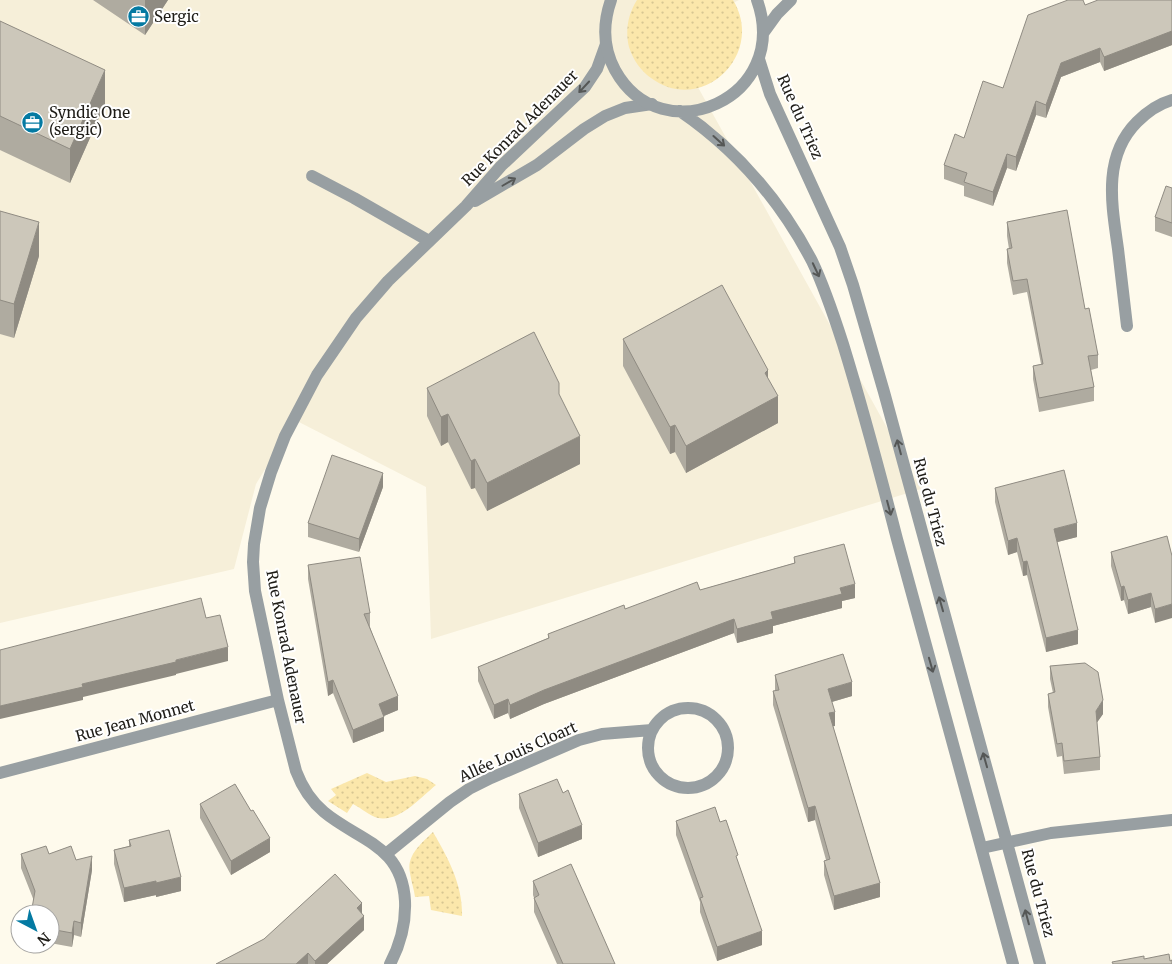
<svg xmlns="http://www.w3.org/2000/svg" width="1172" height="964" font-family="Merriweather,serif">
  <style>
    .built { fill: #f6efd9 }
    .grass { fill: url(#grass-dots) }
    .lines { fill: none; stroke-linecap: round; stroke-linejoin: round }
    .service { stroke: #989fa2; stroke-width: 12 }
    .minor { stroke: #989fa2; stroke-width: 12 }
    .tertiary { stroke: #989fa2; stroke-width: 12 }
    .wall { fill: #afaba0 }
    .shaded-wall { fill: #8f8b82 }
    .building { fill: #ccc7ba; stroke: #8f8b82 }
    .oneway { stroke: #555756 }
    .labels { text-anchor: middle; stroke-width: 4; stroke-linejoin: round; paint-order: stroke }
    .poi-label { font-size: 15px; fill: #1e1c17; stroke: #fff; text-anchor: start }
    .street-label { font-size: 15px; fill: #1e1c17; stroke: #fff }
  </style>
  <defs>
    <pattern id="grass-dots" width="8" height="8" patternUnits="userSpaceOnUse" patternTransform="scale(1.25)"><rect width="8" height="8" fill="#fbe7ab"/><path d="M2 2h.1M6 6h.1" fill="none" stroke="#d7c692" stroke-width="1.8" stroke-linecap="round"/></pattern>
  </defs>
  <rect width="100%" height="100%" fill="#fefaec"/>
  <path class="built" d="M0 0H739L669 35 921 489 431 639 426 487 295 420 256 484 234 569 0 623Z"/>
  <path class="grass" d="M637 0H733C766 54 702 116 651 78 641 71 633 60 629 47 625 31 628 14 637 0Z
    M367 773 386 782 415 776 427 779 436 785C420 798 400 822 378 818 370 816 361 808 353 804L347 813 328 801 336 795 331 789Z
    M433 832C448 858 463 885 462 916L431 910 429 896 415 897C414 889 411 881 410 873 406 855 422 843 433 832Z"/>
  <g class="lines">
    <path class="service" d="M312 176 354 198 429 241"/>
    <path class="minor" d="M475 201 537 165 584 129 605 116 625 108 652 104
      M1127 326C1124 300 1121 275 1118 249 1112 206 1102 157 1137 122 1147 112 1158 104 1172 100
      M648 748a40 40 0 1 1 80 0a40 40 0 1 1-80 0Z
      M0 773 278 700
      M982 848 1051 833 1172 820
      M386 854 450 802 469 789 491 778 579 740 602 734 652 730
      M390 964C400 945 406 924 405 901 402 845 359 841 324 812 311 801 302 787 296 771L278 700 255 591 253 562 254 544 260 508 271 472 285 436 317 375 356 318 388 281 466 206 501 166 585 87 597 69 606 44"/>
    <path class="tertiary" d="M611 0C603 23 603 48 615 70 662 155 792 98 757 0
      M764 32 777 14 791 0
      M759 59 770 94 840 247 853 285 884 392 1040 964
      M680 111C737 150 780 200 812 261 825 288 834 316 843 344 863 409 880 473 897 539 935 681 975 822 1013 964"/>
  </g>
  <path class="wall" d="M93 0H168L145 35Z
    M1172 0V45L1104 71 1100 62 1061 77 1046 118 1036 115 1016 171 1007 168 993 206 964 196V186L944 179V165L964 138 1003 88 1085 5Z
    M0 21 105 104 70 183 0 150Z
    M1172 188V237L1155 231V217Z
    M0 211 39 256 14 338 0 334Z
    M1007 222 1085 309 1098 355V368L1091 370 1094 387V401L1039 412 1033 379V366L1041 364 1027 292 1013 295 1007 263V249H1009L1007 236Z
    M623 339 768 379 778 423 686 473 675 452 670 454 623 366Z
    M427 388 559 395 580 464 487 511 475 488 471 489 448 442 441 446 427 416Z
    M383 487 359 552 308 537V523Z
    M995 488 1077 537 1057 542 1078 644 1046 652 1027 575 1023 576 1017 552 1008 555 995 502Z
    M1167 536 1155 623 1151 607 1128 614 1124 600 1121 601 1111 566V552Z
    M794 557 855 598 842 601V608L773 626V633L737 643 734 633 544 704 510 719 508 713 494 719 478 681V667L548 638V634L625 609 700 590 794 563Z
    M308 565 370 613V627L398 710 384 716V731L353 743 333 693 328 696 308 579Z
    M1050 666 1103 714 1097 722 1100 757V770L1064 774 1062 756 1057 757 1048 707V694L1053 693 1050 679Z
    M775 675 852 696 832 702 835 726H833L880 897 834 910 824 875V861L826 860 815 820 808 822 773 705V691H775Z
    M519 794 582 839 538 857 519 808Z
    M200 804 251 811 270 852 231 875 200 818Z
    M676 821 720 822 738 863 762 945 717 961 700 912V902L676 835Z
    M129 840 181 891 156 897V895L124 902 114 864V850L129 846Z
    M21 854H49L76 860 92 870 81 937 74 935 72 947 50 943V914L34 901 21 868Z
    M533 881 615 964H557L534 912V898L533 895Z
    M362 914 364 930 327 964H216Z"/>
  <path class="shaded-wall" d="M145 0H168L145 35Z
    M1172 31V45L1104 71V57Z
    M1100 48V62L1061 77 1046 118V105L1061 63Z
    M105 70V104L70 183V149Z
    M1036 101V115L1016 171V157Z
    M1007 154V168L993 206V192Z
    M39 222V256L14 338V304Z
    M768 370V397L765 373Z
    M778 396V423L686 473V446Z
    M448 414V442L441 446V417Z
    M675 425V452L670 454V427Z
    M580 436V464L487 511V483Z
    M475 459V488L471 489V461Z
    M383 473V487L359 552V539Z
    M1077 523V537L1054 543V529Z
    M1017 538V552L1008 555V541Z
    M1027 561V575L1023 576V562Z
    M855 584V598L842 601V608L773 626V633L737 643V629L771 612 840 588Z
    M1124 586V600L1121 601V587Z
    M1151 593V607L1128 614V600Z
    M1172 604V618L1155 623V609Z
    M734 619V633L544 704 510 719V705L544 690Z
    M1078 630V644L1046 652V638Z
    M228 647V661L176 674V675L83 697V700L0 719V706L82 684Z
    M333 680V693L328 696V682Z
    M852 682V696L828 703V689Z
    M398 696V710L379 718V704Z
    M508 699V713L494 719V705Z
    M1103 700V714L1096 724V711Z
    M835 712V726L829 727V713Z
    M384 717V731L353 743V730Z
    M815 806V820L808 822V808Z
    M582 825V839L538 857V843Z
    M270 838V852L231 875V861Z
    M92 856V870L81 937V923Z
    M181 877V891L156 897V883Z
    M156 881V895L124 902V888Z
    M880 883V897L834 910V896Z
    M362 903V917L357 908Z
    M364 916V930L327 964H315V961Z
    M74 921V935L72 947V933Z
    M762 931V945L717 961V947Z
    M308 953V964H296Z"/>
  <path class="building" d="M1068 0H1083L1085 5 1098 0H1172V31L1104 57 1100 48 1061 63 1046 105 1036 101 1016 157 1007 154 993 192 964 182 967 173 944 165 955 134 964 138 983 81 1003 88 1028 15Z
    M0 21 105 70 70 149 0 116Z
    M1166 186 1172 188V223L1155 217Z
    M1067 210 1085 309 1089 308 1098 355 1088 356 1094 387 1039 398 1033 366 1043 364 1027 279 1013 281 1007 249 1012 248 1007 222Z
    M0 211 39 222 14 304 0 300Z
    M722 285 768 370 765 373 778 396 686 446 675 425 670 427 623 339Z
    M534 332 559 383V394L580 436 487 483 475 459 471 461 448 414 441 417 427 388Z
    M332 455 383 473 359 539 308 523Z
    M1064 470 1077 523 1054 529 1078 630 1046 638 1027 561 1023 562 1017 538 1008 541 995 488Z
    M1167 536 1172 556V604L1155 609 1151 593 1128 600 1124 586 1121 587 1111 552Z
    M844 544 855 584 840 588 842 594 771 612 773 619 737 629 734 619 544 690 510 705 508 699 494 705 478 667 549 638 548 634 624 605 625 609 697 582 700 590 795 563 794 557Z
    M360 557 370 613 364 614 398 696 379 704 384 717 353 730 333 680 328 682 308 565Z
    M201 598 206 618 220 615 228 647 176 660V662L82 684 83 687 0 706V650Z
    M843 654 852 682 828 689 835 712 829 713 880 883 834 896 824 861 830 859 815 806 808 808 773 691 779 690 775 675Z
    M1085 663 1098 672 1103 700 1096 711 1100 757 1064 761 1062 743 1057 744 1048 694 1055 692 1050 666Z
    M557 779 563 793 568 790 582 825 538 843 519 794Z
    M235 784 251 811 253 810 270 838 231 861 200 804Z
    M715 807 720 822 726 820 738 855 736 856 762 931 717 947 700 898 703 897 676 821Z
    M169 830 181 877 156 883V881L124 888 114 850 131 846 129 840Z
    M46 846 49 854 71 846 76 860 92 856 81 923 74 921 72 933 50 929V914H31L35 891 21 854Z
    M571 864 615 964H563L534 898 539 895 533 881Z
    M335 874 362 903 357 908 364 916 315 961 308 953 296 964H216L264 939Z
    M1169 954 1170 961 1172 960V964H1113L1112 962 1144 956V959Z"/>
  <defs><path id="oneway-shaft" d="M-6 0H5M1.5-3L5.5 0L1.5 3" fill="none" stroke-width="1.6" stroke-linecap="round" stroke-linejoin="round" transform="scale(1.25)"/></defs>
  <g class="oneway">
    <use href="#oneway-shaft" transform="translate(584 87) rotate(133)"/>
    <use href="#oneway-shaft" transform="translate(719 141) rotate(42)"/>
    <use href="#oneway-shaft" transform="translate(509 182) rotate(-30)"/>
    <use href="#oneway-shaft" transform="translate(816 270) rotate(65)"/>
    <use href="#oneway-shaft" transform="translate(899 447) rotate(-105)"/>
    <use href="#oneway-shaft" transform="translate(889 508) rotate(75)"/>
    <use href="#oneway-shaft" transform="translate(941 604) rotate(-106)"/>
    <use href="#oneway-shaft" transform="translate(931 665) rotate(74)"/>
    <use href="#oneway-shaft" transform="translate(985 760) rotate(-106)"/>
    <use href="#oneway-shaft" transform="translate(1027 917) rotate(-105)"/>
  </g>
  <defs>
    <symbol id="office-disc" viewBox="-11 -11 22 22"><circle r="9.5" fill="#047aa2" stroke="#fff"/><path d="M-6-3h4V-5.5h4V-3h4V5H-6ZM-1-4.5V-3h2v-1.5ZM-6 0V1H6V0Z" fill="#fff"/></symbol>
  </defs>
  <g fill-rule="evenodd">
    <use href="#office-disc" x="126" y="4" width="25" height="25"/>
    <use href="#office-disc" x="20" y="110" width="25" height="25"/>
  </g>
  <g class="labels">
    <g class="poi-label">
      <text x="154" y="22">Sergic</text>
      <text x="49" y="118">Syndic One<tspan x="49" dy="17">(sergic)</tspan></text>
    </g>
    <g class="street-label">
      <text transform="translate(800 117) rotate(66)" y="5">Rue du Triez</text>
      <text transform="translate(520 128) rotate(-45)" y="5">Rue Konrad Adenauer</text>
      <text transform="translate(930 502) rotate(75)" y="5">Rue du Triez</text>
      <text transform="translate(286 647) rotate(79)" y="5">Rue Konrad Adenauer</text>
      <text transform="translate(135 721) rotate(-15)" y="5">Rue Jean Monnet</text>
      <text transform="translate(518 752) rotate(-24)" y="5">Allée Louis Cloart</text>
      <text transform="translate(1038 893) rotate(75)" y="5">Rue du Triez</text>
    </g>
  </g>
  <g transform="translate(35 929) rotate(139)"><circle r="24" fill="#ffffff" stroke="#a5a4a2"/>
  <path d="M0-4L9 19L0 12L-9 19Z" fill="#047aa2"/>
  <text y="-8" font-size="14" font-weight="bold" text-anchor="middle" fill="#1e1c17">N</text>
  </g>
</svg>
